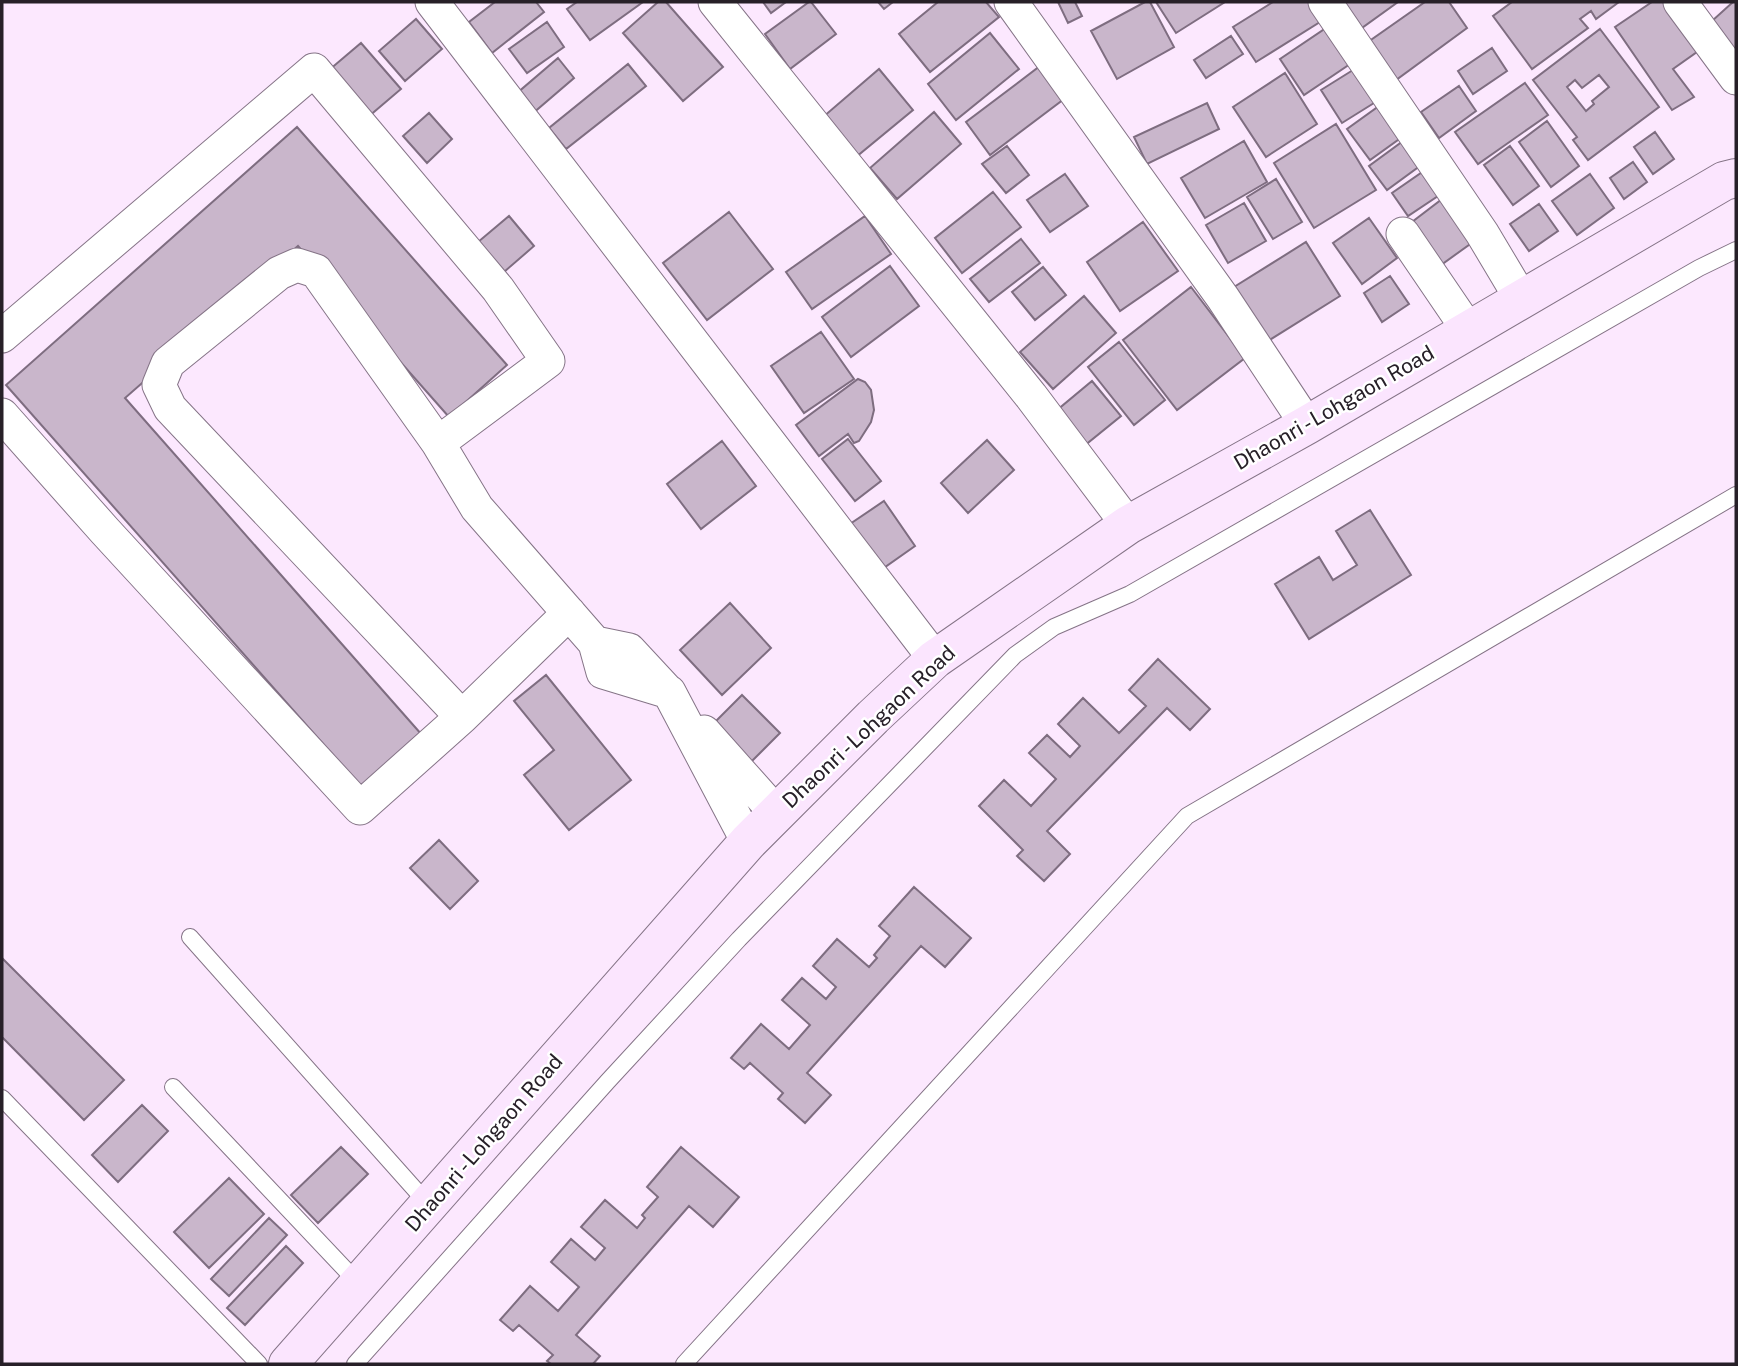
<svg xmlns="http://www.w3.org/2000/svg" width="1738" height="1366" font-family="'Public Sans',sans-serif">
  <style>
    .building { fill: #c9b6cb; stroke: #7e6d80; stroke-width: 2; fill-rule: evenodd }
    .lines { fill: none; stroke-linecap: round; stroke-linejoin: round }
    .service-casing { stroke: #857487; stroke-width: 18 }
    .minor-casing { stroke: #857487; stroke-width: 35 }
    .secondary-casing { stroke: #857487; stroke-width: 40 }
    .service { stroke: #fff; stroke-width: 16 }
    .minor { stroke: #fff; stroke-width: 33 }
    .secondary { stroke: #fbe5fe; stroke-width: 38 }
    .labels { text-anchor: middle; stroke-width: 5; stroke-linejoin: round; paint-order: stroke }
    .street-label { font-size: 21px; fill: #272028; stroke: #fff }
  </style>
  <rect width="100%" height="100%" fill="#fce8fe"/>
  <path class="building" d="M495 2H536L544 12 492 53 469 22Z
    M577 2H643L590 40 567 9Z
    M658 2H666L723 67 683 101 623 33Z
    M763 2H786L771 13Z
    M809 2H811L836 34 790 69 765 34Z
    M878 2H893L884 9Z
    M938 2H986L999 17 930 72 899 34Z
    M1058 2H1075L1082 16 1068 23Z
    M1145 2H1150L1174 47 1117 79 1091 31Z
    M1156 2H1225L1176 33Z
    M1273 2H1318L1328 17 1256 62 1233 27Z
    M1338 2H1398L1359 30Z
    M1425 2H1449L1467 28 1396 80 1368 42Z
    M1512 2H1619L1596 19 1591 11 1580 19 1588 28 1532 69 1493 16Z
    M1652 2H1667L1704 47 1673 69 1694 97 1672 110 1615 27Z
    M1733 2H1736V68L1702 30Z
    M416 19 442 49 405 81 379 51Z
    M547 22 564 47 527 73 509 49Z
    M1332 24 1356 60 1304 95 1280 59Z
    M1600 29 1659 107 1588 160 1573 140 1577 137 1533 80ZM1599 75 1609 87 1592 101 1594 104 1586 111 1567 87 1575 80 1582 88Z
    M990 33 1019 69 956 120 928 84Z
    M1231 36 1243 54 1206 78 1194 60Z
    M361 43 401 89 368 117 329 70Z
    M1492 48 1507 71 1473 94 1458 71Z
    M558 58 574 78 532 114 516 94Z
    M628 64 646 86 566 149 549 128Z
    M1361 65 1382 98 1342 123 1321 90Z
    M1040 66 1064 99 990 155 966 122Z
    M879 69 913 110 856 157 823 117Z
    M1285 73 1317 124 1266 157 1233 107Z
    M1525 83 1548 115 1478 164 1455 132Z
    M1459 86 1476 111 1439 138 1421 112Z
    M1386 101 1409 132 1370 160 1347 129Z
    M1207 103 1219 129 1147 164 1134 137Z
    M934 112 961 144 897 199 870 168Z
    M429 113 452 139 427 163 403 136Z
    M1547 121 1579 166 1551 187 1519 142Z
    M1336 124 1376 190 1314 228 1274 163Z
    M297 127 507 365 449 417 298 246 125 398 422 735 362 788 6 385Z
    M1655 132 1674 159 1653 174 1634 147Z
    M1410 136 1428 160 1387 190 1369 166Z
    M1244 141 1267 182 1205 218 1181 178Z
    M1007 146 1029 175 1006 193 982 164Z
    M1510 146 1539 186 1513 205 1484 165Z
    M1633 162 1647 182 1624 199 1610 178Z
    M1431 166 1447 190 1408 216 1392 193Z
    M1065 174 1088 206 1050 232 1027 200Z
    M1590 174 1614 208 1577 235 1552 201Z
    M1276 179 1302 222 1273 239 1247 197Z
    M993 192 1021 227 962 273 935 238Z
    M1450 193 1480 237 1441 265 1412 222Z
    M1244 203 1266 241 1228 263 1206 225Z
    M1539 204 1558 231 1529 251 1510 224Z
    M729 212 773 269 707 320 663 263Z
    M509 216 534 246 504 272 478 242Z
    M865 216 891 254 812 309 786 272Z
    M1369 218 1397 258 1362 284 1333 243Z
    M1143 222 1178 271 1120 311 1087 262Z
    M1021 239 1040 263 989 302 970 279Z
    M1306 242 1340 296 1268 341 1234 287Z
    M890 266 919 306 851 357 822 317Z
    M1043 267 1066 295 1035 320 1012 292Z
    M1390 276 1409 304 1382 322 1364 293Z
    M1191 287 1245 358 1177 410 1123 340Z
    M1084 296 1116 333 1053 389 1020 352Z
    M821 332 854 379 804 413 771 366Z
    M1119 342 1165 400 1134 425 1088 367Z
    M858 379 865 382 871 390 874 410 871 422 859 441 854 443 848 434 819 456 796 425Z
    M1092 381 1121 416 1084 446 1056 411Z
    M848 439 881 481 855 501 822 459Z
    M987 440 1014 470 968 513 941 483Z
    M722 441 756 486 701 529 667 484Z
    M884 501 915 546 878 572 847 526Z
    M1370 510 1411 575 1309 639 1275 584 1319 557 1333 580 1357 565 1336 531Z
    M730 603 771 648 722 695 680 650Z
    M1158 659 1210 709 1190 730 1167 708 1047 831 1070 854 1044 881 1017 856 1023 850 979 806 1004 780 1031 806 1056 779 1029 753 1047 735 1070 757 1080 746 1058 724 1083 698 1119 733 1146 706 1129 690Z
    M546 675 631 780 569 830 524 775 554 750 514 701Z
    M742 695 780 733 750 763 712 725Z
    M439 840 478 881 450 909 410 868Z
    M914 887 971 938 945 967 921 946 807 1073 831 1095 805 1123 778 1099 783 1093 750 1063 744 1069 731 1058 761 1024 789 1049 810 1025 782 1000 802 978 826 999 836 987 813 966 837 939 869 967 877 958 874 955 890 936 879 926Z
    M2 958 124 1080 84 1120 2 1037Z
    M142 1105 168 1131 118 1182 92 1155Z
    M341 1147 368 1174 318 1223 291 1195Z
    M681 1147 739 1197 713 1227 689 1206 576 1335 600 1356 593 1364H551L547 1361 553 1355 519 1325 513 1331 500 1320 530 1286 558 1311 579 1287 551 1262 571 1239 595 1260 605 1248 581 1227 605 1200 637 1228 645 1218 642 1215 658 1197 647 1187Z
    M229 1178 264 1214 209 1268 174 1232Z
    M269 1218 287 1235 229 1296 211 1279Z
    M286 1246 303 1263 245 1325 227 1308Z"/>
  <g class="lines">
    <defs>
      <path id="service" d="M190 937 428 1204
        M173 1087 359 1284
        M2 1098 259 1364
        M355 1364 608 1081 739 939 1015 655 1054 627 1130 594 1699 268 1736 250
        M684 1364 1187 816 1736 495"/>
      <path id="minor" d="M432 2 935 659
        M715 2 1031 396 1128 525
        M1011 2 1223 298 1307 425
        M1325 2 1482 233 1522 300
        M1680 2 1736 78
        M1403 234 1469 331
        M2 336 314 70 498 289 548 361 438 443
        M2 415 105 531 360 808 462 717
        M569 613 462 717 170 408 159 385 168 363 279 273 297 265 316 271 438 443 477 508 595 643 603 672 669 692 748 842
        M595 643 629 650 668 692
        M704 732 777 814"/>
      <path id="secondary" d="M288 1364 748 842 873 717 935 659 1128 525 1307 425 1724 181 1736 178"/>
    </defs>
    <use href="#service" class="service-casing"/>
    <use href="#minor" class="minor-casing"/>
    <use href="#secondary" class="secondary-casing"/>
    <use href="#service" class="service"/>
    <use href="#minor" class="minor"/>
    <use href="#secondary" class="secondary"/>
  </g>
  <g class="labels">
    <g class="street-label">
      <text transform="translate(1334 408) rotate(-30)" y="7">Dhaonri - Lohgaon Road</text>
      <text transform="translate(869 727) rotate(-43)" y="7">Dhaonri - Lohgaon Road</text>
      <text transform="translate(484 1143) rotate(-49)" y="7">Dhaonri - Lohgaon Road</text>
    </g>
  </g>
  <rect width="1738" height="1366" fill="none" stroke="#272028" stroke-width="7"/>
</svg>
